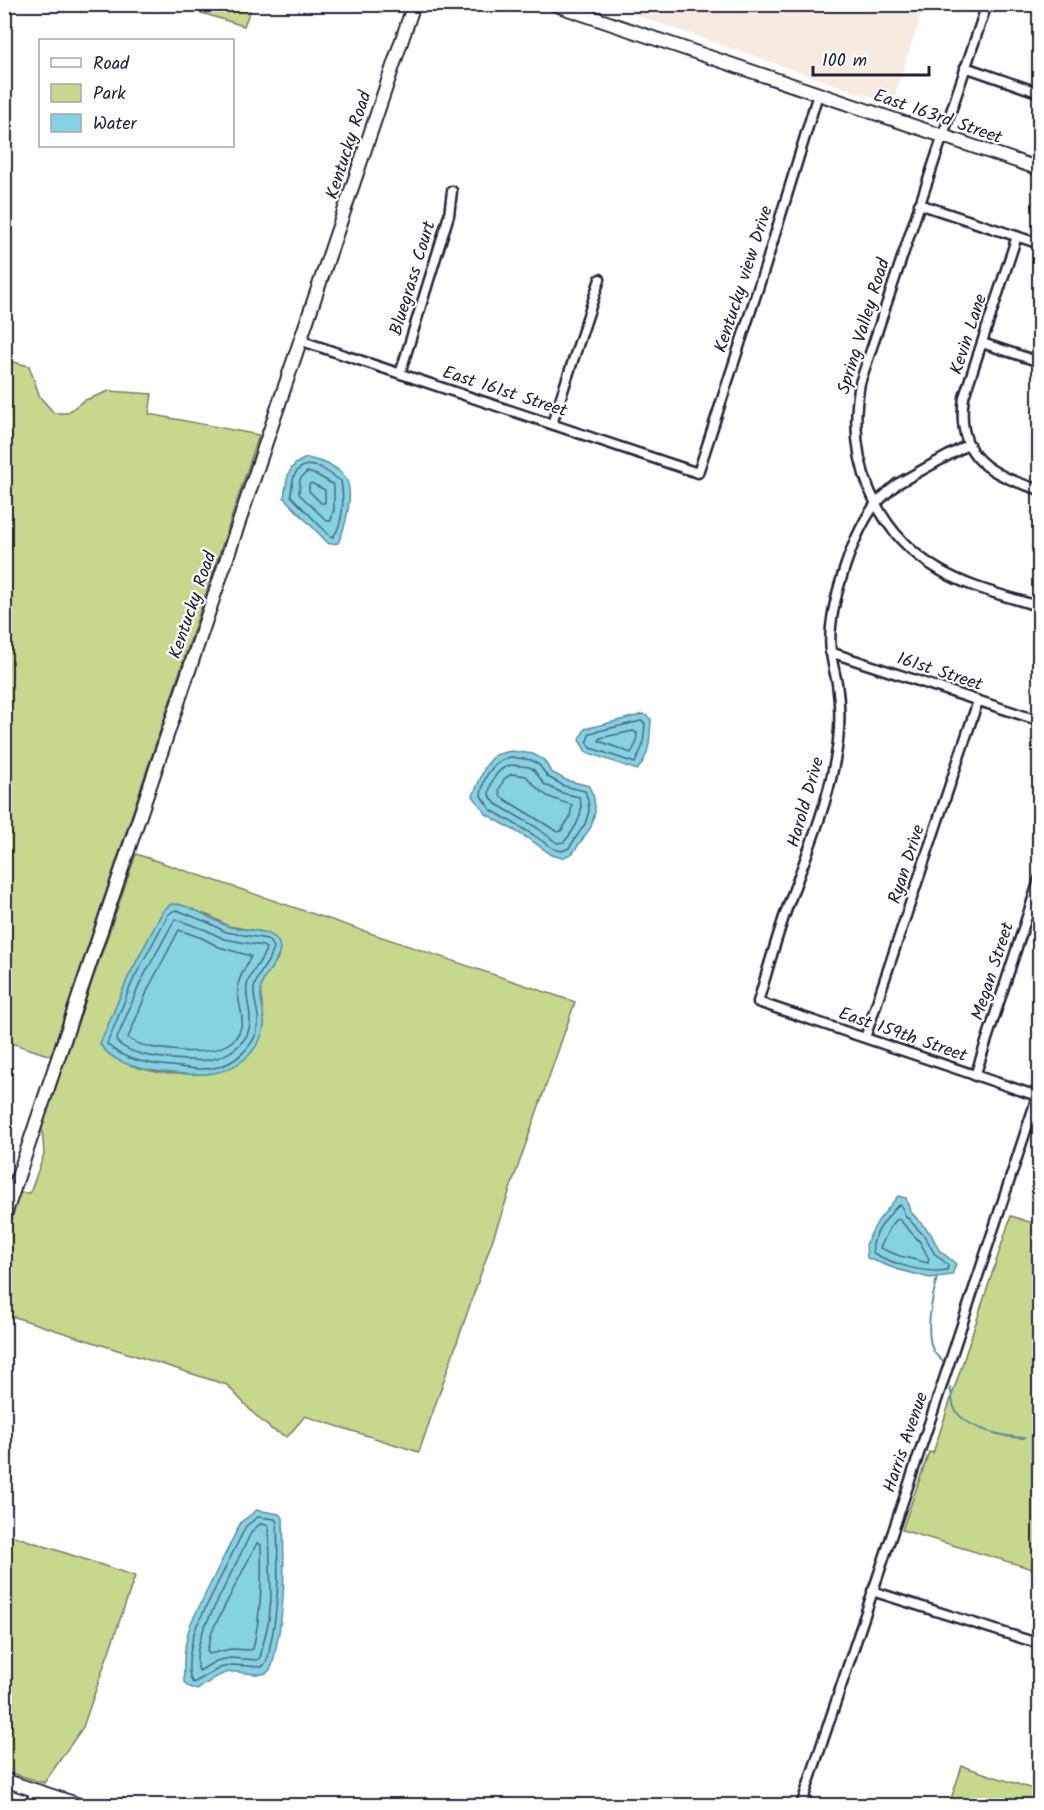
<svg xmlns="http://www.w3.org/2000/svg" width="1044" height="1810" font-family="Kalam,sans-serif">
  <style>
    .built { fill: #f7eadf }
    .green { fill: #c6d88c; stroke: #747d64; stroke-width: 1.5; fill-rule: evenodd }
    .water { fill: #85d2e3; stroke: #5d8ca0; stroke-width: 1.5 }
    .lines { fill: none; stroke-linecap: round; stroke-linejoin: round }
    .shore { stroke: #4a687e; stroke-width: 1.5 }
    .stream { stroke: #5d8ca0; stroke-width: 2 }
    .street-casing { stroke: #22223b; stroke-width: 13 }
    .secondary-casing { stroke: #22223b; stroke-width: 16 }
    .street { stroke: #fff; stroke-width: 8 }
    .secondary { stroke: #fff; stroke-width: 12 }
    .labels { text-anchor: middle; stroke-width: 4.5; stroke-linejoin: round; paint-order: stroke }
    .street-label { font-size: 18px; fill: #22223b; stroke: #fff }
  </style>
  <rect width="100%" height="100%" fill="#fff"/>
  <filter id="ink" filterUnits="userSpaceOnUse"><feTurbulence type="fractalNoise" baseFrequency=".0167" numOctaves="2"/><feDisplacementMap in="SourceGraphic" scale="12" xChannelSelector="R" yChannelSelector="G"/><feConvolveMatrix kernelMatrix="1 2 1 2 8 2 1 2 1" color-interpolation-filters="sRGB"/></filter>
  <g filter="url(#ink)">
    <path class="built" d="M630 4 924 5 892 104 627 12Z"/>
    <path class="green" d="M176 5H252L244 26Z
      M5 360 29 366 40 397 54 413H67L83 401 109 391 152 394 149 414 259 435 51 1056 5 1041Z
      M136 854 575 1002 419 1452 305 1416 287 1437 271 1429 254 1414 227 1385 5 1314V1236L19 1193H30L44 1154 42 1127ZM178 904 212 917 228 926 269 933 278 958 263 980 260 989 264 1028 254 1049C238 1055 222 1061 205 1066 198 1069 190 1073 182 1074 160 1075 112 1065 100 1044L128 978 163 911Z
      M1011 1216 1039 1225V1571L902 1530 929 1452 933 1453Z
      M5 1533 135 1576 83 1727 44 1783 5 1771Z
      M962 1766 1039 1791V1805H949Z"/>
    <path class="water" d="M307 458C320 461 336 465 344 476 356 489 345 529 338 543L329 544 284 498C287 479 286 465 307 458Z
      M644 714 651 719C650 738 650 756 637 770L586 752 579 740 585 729Z
      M511 751 533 754 544 760 551 772 566 780 589 786 594 798 595 812 591 827 573 853 562 858 552 855 529 839 486 814 473 796 485 767 495 755Z
      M171 904C193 904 211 921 230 927 242 930 271 930 277 940 287 954 268 969 263 981 257 995 265 1010 264 1025 263 1038 256 1048 247 1057 221 1080 189 1075 156 1071 138 1069 110 1061 100 1044L128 978 163 911Z
      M898 1196 906 1198 910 1211 931 1234 939 1250 956 1264 952 1275 930 1278 896 1269 867 1258 866 1243 878 1221Z
      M257 1510 279 1514 283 1518C284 1563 286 1604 276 1648 274 1655 274 1669 266 1673 256 1677 243 1671 233 1672 220 1672 208 1683 197 1690L187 1686 184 1682C183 1661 184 1642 191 1623L241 1522Z"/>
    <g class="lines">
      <path class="shore" d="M307 465 320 467 341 481C344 498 344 523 333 537L330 536 291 496C292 483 292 469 307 465Z
        M307 472 317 475 334 485V509L331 521H327L299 494 300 479Z
        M311 483 325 490V503H321L309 491V485Z
        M641 721 645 723 643 745 635 763 591 748 587 741 590 733Z
        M633 731 637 733 636 744 631 753 599 741 600 738Z
        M511 757 531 760 539 765 548 777 564 786 585 791 588 800 589 811 585 824 569 848 562 851 554 849 532 834 491 810 481 796C483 777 492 761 511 757Z
        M512 765 529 767 534 770 544 784 562 793 579 797C586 814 574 830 564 842L557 843 536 827 496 804 489 795C490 781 498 767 512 765Z
        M512 774 526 776C543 796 547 797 572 805L570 817 561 831 558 832 501 797 499 790 504 779Z
        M177 910 209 923 226 932 267 939 274 947C271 963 256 973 254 989 253 1002 260 1013 258 1026 255 1045 236 1063 218 1067 203 1071 186 1068 171 1066 149 1064 123 1060 107 1044L133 980 168 915 173 911Z
        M175 919 206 930 224 939 263 946 266 948C263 962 250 971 247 985 245 998 251 1010 250 1022 250 1032 245 1040 238 1046 218 1064 197 1061 173 1059 154 1057 130 1055 116 1041L140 983Z
        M179 930 202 938 219 947 251 956C247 966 240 974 238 985 237 997 241 1007 242 1018 242 1051 205 1053 181 1051 164 1049 141 1048 128 1038L149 987Z
        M901 1205 905 1215 926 1238 934 1253 948 1265 947 1270C923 1274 894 1264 873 1253 870 1236 887 1218 897 1206Z
        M899 1219 920 1242 929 1259 928 1263 900 1256 880 1248 889 1229 896 1220Z
        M258 1517 275 1519 277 1522C278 1564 280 1604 270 1646 269 1654 268 1662 262 1667L232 1665 220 1668 193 1683C184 1672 192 1638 197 1625L246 1526Z
        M260 1524 267 1525 269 1528 271 1597 269 1619 260 1658 257 1660 230 1658 216 1661 199 1671C194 1658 199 1641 204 1628L252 1531Z
        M257 1543 261 1545C262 1582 261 1612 253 1649L250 1650 231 1649 209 1654 207 1651 212 1631Z"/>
      <path class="stream" d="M937 1277C933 1297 924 1330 933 1350 935 1355 941 1360 946 1364
        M950 1388C952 1394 952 1401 954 1407 962 1428 1004 1437 1024 1438"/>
      <defs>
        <path id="street" d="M987 4 860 383C846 458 873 532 941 571 970 588 1007 596 1040 607
          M965 67 1040 93
          M919 204 1040 244
          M1017 236 964 397C955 458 990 474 1040 490
          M302 341 698 473 766 264 818 94
          M982 343 1040 362
          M400 374 449 215 452 191
          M552 424 600 279
          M969 444 897 484C889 491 881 498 874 506 851 538 826 613 831 652 832 663 835 673 837 683 841 710 840 738 834 765 825 812 805 858 789 903 777 935 768 969 758 1002L1037 1096
          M830 652 1040 721
          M865 1038 978 701
          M975 1076 1040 877
          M872 1591 1040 1644
          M30 1806 35 1790
          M801 1806 948 1367 1040 1088"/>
        <path id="secondary" d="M553 4 1040 169
          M4 1218 414 4
          M4 1780 83 1806"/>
      </defs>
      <use href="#street" class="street-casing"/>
      <use href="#secondary" class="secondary-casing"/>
      <use href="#street" class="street"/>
      <use href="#secondary" class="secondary"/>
    </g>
  </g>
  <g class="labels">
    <g class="street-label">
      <text transform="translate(938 116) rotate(19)" y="6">East 163rd Street</text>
      <text transform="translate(348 145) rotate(-72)" y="6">Kentucky Road</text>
      <text transform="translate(412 278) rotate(-73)" y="6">Bluegrass Court</text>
      <text transform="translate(743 279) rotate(-72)" y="6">Kentucky view Drive</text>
      <text transform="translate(863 326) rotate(-73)" y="6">Spring Valley Road</text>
      <text transform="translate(968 334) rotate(-72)" y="6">Kevin Lane</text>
      <text transform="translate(505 391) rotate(18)" y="6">East 161st Street</text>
      <text transform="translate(192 605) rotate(-71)" y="6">Kentucky Road</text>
      <text transform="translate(940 671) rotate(18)" y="6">161st Street</text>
      <text transform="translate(805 802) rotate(-74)" y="6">Harold Drive</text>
      <text transform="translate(906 864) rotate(-72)" y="6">Ryan Drive</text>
      <text transform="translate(992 971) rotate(-72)" y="6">Megan Street</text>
      <text transform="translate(903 1034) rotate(19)" y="6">East 159th Street</text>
      <text transform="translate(905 1442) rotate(-71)" y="6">Harris Avenue</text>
    </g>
  </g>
  <rect width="1044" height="1810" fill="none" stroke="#fff" stroke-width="24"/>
  <rect x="12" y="12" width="1020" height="1786" fill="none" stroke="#22223b" stroke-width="2" filter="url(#ink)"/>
  <rect x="39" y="39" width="195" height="108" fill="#ffffff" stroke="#a7a7b1" stroke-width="1.5"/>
  <rect x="51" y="58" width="30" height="9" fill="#ffffff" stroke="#a7a7b1" stroke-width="1.5"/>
  <text x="93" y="69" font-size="18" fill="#22223b">Road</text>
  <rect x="51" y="84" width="30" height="18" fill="#c6d88c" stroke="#a7a7b1" stroke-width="1.5"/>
  <text x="93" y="99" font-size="18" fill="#22223b">Park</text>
  <rect x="51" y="114" width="30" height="18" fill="#85d2e3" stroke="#a7a7b1" stroke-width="1.5"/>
  <text x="93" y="129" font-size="18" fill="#22223b">Water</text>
  <path d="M813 66v9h116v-9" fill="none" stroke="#22223b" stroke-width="3"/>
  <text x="822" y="66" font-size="18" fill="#22223b" stroke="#ffffff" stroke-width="4.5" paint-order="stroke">100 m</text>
</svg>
